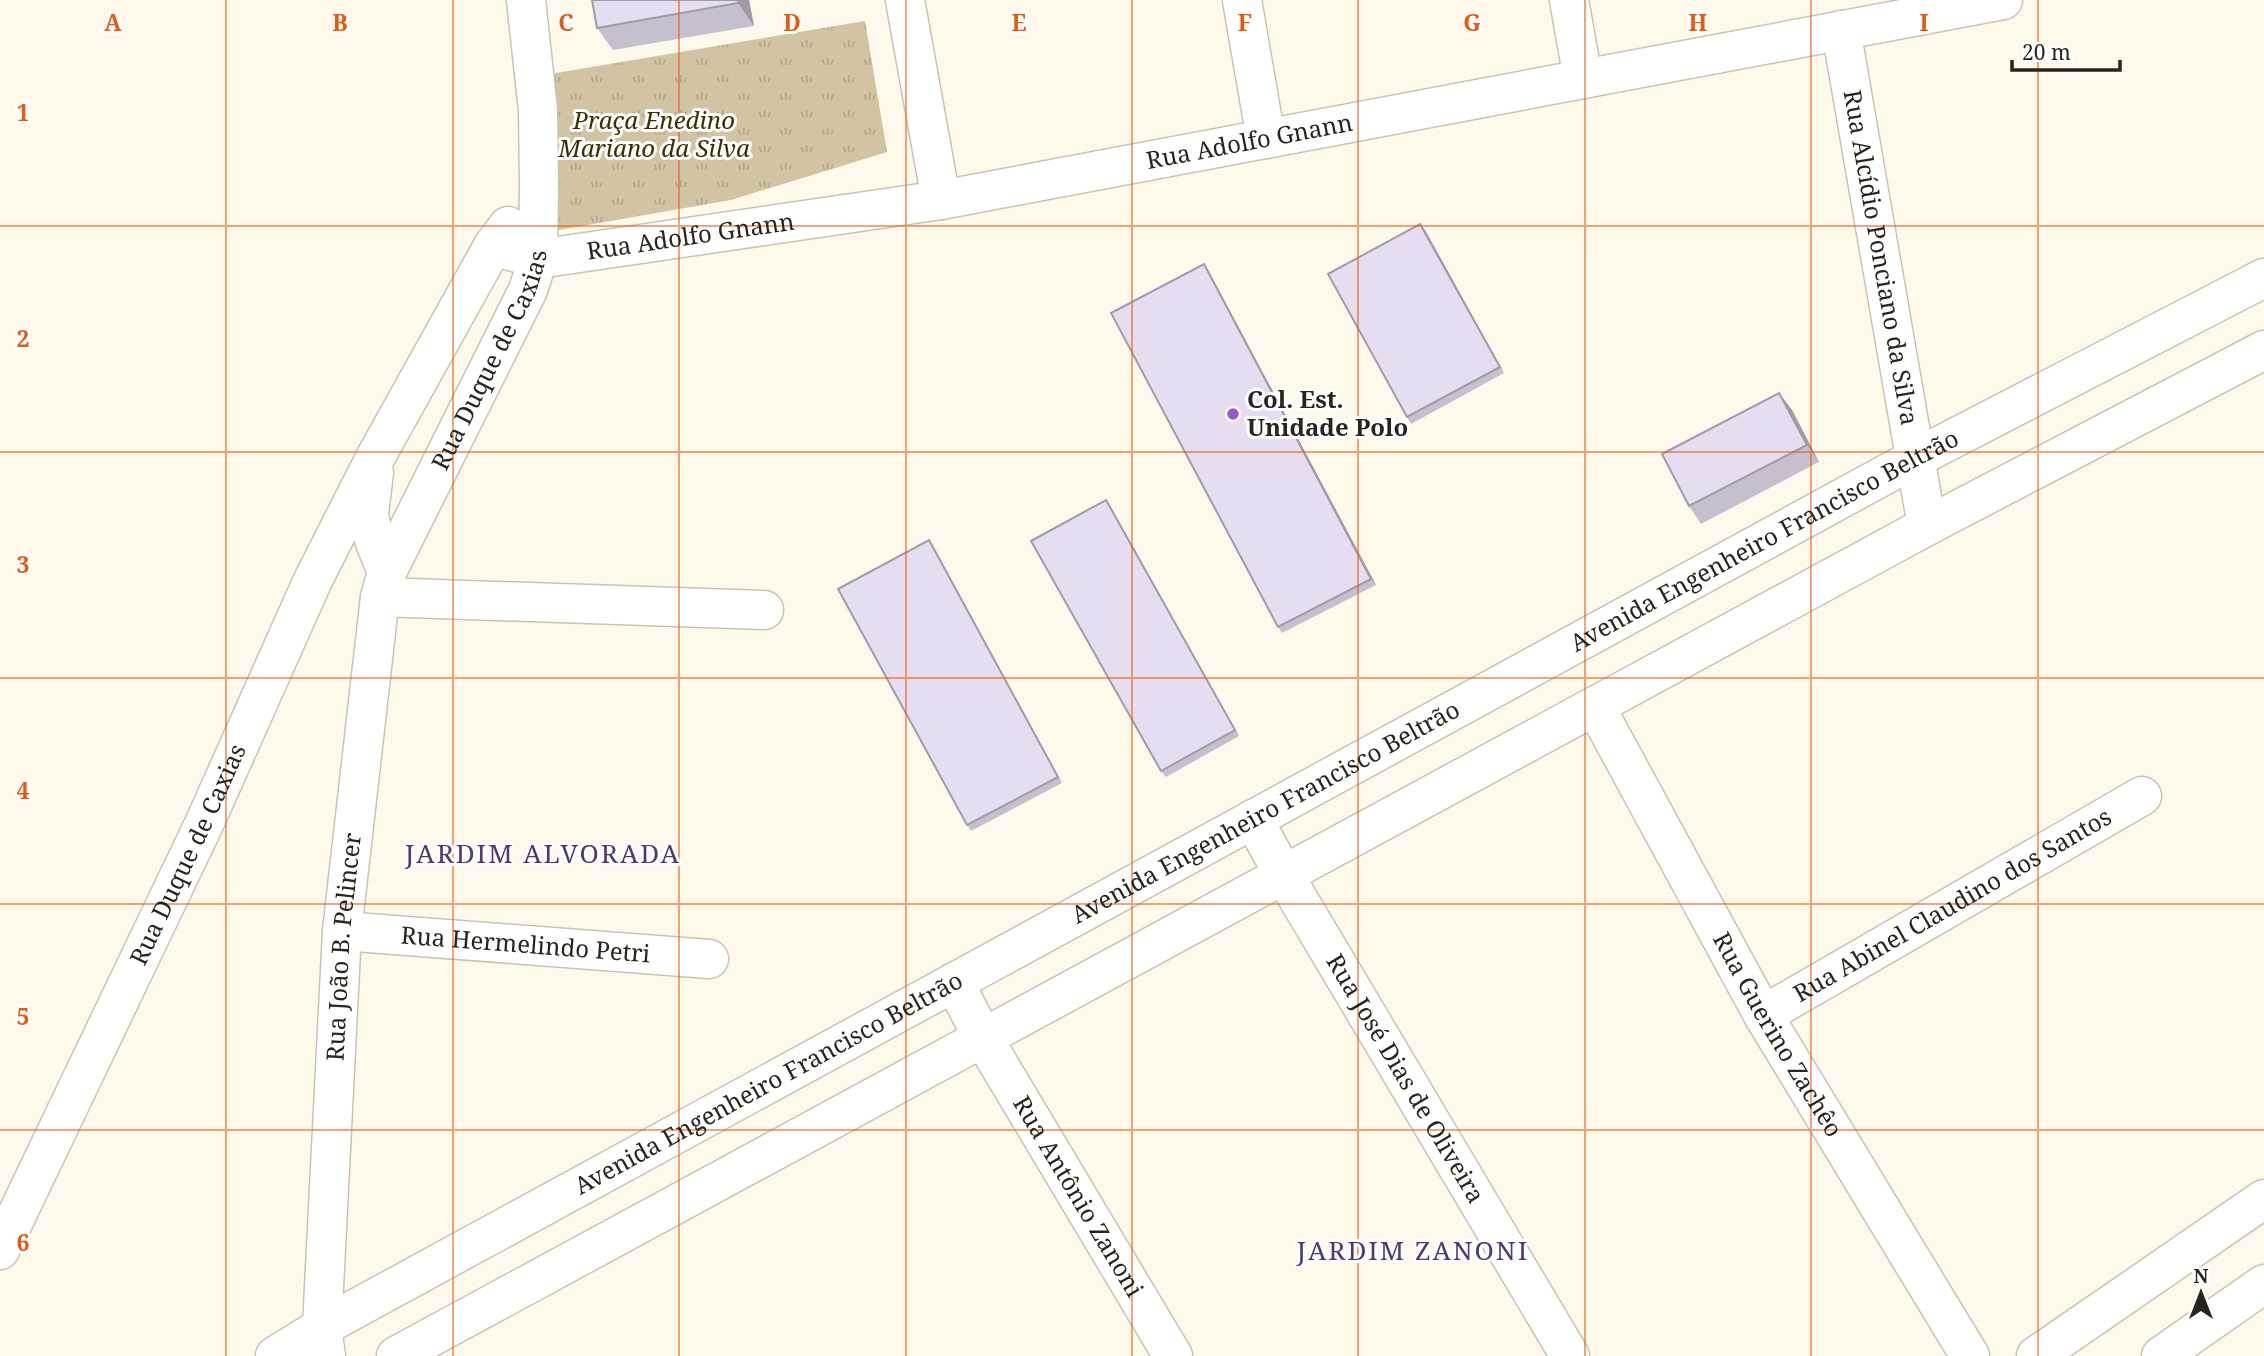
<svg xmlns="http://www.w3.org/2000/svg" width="2264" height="1356" font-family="'Noto Serif',serif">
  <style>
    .park { fill: url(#park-tufts) }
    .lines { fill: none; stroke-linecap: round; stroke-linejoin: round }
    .minor-casing { stroke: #cac3b2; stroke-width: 41 }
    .tertiary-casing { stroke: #cac3b2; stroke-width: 41 }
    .primary-casing { stroke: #cac3b2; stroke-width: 41 }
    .minor { stroke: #fff; stroke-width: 38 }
    .tertiary { stroke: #fff; stroke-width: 38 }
    .primary { stroke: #fff; stroke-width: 38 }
    .wall { fill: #c6bfce }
    .shaded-wall { fill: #a19ba8 }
    .building { fill: #e6def0; stroke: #a19ba8; stroke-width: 2 }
    .grid { fill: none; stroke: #e8590c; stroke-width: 2; stroke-opacity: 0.55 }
    .poi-dot { fill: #9658ce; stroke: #fff; stroke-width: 2.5 }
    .labels { text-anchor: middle; stroke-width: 6; stroke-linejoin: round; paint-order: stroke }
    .park-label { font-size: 24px; font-style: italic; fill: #3d2e01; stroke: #fff }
    .street-label { font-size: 24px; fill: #28251e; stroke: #fff }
    .poi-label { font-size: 24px; font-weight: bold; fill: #28251e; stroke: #fff; text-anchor: start }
    .neighbourhood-label { font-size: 26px; letter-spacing: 2px; fill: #543670; stroke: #fff }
    .grid-label { font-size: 23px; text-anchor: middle; font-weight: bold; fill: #e8590c; stroke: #fff; stroke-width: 6; stroke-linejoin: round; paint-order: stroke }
  </style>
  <defs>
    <pattern id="park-tufts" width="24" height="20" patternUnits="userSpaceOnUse" patternTransform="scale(1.75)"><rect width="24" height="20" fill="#d2c4a2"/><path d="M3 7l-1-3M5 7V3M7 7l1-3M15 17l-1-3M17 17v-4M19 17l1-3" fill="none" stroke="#b4a88b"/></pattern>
  </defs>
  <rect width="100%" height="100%" fill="#fff9eb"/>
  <path class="park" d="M865 21 887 152 731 200 559 230 549 223 550 74Z"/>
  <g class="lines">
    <defs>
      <g id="minor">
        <path d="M905 0 941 200"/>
        <path d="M1242 0 1266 139"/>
        <path d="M1569 0 1583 79"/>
        <path id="s1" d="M1841 30 1927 526"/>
        <path id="s2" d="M493 246 538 259 941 200 2003 0"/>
        <path d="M374 472 369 514 374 540 387 572"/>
        <path d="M380 597 764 610"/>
        <path id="s3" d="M1595 706 1763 1015 1970 1356"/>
        <path id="s4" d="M1253 819 1284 875 1570 1356"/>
        <path id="s5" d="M342 931 709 959"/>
        <path id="s6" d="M954 982 983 1038 1173 1356"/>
        <path id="s7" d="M1763 1015 2142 796"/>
        <path id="s8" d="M0 1250 204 824 313 580 375 458 493 246 508 226"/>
        <path id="s9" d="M326 1356 322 1327 342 931 380 597 387 572 528 290 538 259 539 186 538 110 526 0"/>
        <path d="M2036 1356 2264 1199"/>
      </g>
      <g id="tertiary">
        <path id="s10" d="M275 1356 322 1327 1914 459 2264 278"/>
        <path d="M396 1356 1927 526 2264 350"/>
      </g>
      <path id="primary" d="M2161 1356 2264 1284"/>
    </defs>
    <use href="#minor" class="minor-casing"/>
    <use href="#tertiary" class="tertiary-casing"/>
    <use href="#primary" class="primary-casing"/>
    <use href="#minor" class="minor"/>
    <use href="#tertiary" class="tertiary"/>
    <use href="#primary" class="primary"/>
  </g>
  <path class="wall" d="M592 0H749L754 26 613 50 597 28Z
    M1425 230 1504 373 1411 424 1407 417Z
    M1204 264 1208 270 1376 585 1282 633 1278 627Z
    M1779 393 1792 410 1819 462 1701 524 1689 506Z
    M1110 506 1239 736 1166 777 1161 771Z
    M933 546 1062 783 971 831 967 825Z"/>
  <path class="shaded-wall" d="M738 0H749L754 26 738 3Z
    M1420 224 1425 230 1504 373 1500 367Z
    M1204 264 1208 270 1376 585 1371 579Z
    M1779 393 1792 410 1819 462 1807 445Z
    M1106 500 1110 506 1239 736 1235 730Z
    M929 540 933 546 1062 783 1058 777Z"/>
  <path class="building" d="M592 0H738V3L597 28Z
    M1420 224 1500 367 1407 417 1328 274Z
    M1204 264 1371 579 1278 627 1111 313Z
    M1779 393 1807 445 1689 506 1662 454Z
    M1106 500 1235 730 1161 771 1031 541Z
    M929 540 1058 777 967 825 838 589Z"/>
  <path class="grid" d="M226 0V1356M453 0V1356M679 0V1356M906 0V1356M1132 0V1356M1358 0V1356M1585 0V1356M1811 0V1356M2038 0V1356M0 226H2264M0 452H2264M0 678H2264M0 904H2264M0 1130H2264"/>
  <circle class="poi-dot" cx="1233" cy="414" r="7"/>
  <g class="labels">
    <g class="park-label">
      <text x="654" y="129">Praça Enedino<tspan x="654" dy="28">Mariano da Silva</tspan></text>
    </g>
    <g class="street-label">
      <text dy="8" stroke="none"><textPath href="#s2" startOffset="768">Rua Adolfo Gnann</textPath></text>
      <text dy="8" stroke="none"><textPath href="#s2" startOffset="201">Rua Adolfo Gnann</textPath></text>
      <text dy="8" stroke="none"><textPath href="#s1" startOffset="231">Rua Alcídio Ponciano da Silva</textPath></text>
      <text dy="8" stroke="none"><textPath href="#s9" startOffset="1024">Rua Duque de Caxias</textPath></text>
      <text dy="8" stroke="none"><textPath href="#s10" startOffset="1698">Avenida Engenheiro Francisco Beltrão</textPath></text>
      <text dy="8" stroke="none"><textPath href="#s10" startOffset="1130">Avenida Engenheiro Francisco Beltrão</textPath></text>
      <text dy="8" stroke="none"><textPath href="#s8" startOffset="438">Rua Duque de Caxias</textPath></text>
      <text dy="8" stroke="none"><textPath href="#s7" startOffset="219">Rua Abinel Claudino dos Santos</textPath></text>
      <text dy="8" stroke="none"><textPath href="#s5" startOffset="184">Rua Hermelindo Petri</textPath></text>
      <text dy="8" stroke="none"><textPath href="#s9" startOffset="410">Rua João B. Pelincer</textPath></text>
      <text dy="8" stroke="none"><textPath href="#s3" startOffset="376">Rua Guerino Zachêo</textPath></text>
      <text dy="8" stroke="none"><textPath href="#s4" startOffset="301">Rua José Dias de Oliveira</textPath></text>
      <text dy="8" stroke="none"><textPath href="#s10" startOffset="564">Avenida Engenheiro Francisco Beltrão</textPath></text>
      <text dy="8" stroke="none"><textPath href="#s6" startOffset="248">Rua Antônio Zanoni</textPath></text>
    </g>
    <g class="poi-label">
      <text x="1247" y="408">Col. Est.<tspan x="1247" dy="28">Unidade Polo</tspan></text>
    </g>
    <g class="neighbourhood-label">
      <text x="543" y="863">JARDIM ALVORADA</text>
      <text x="1413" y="1260">JARDIM ZANONI</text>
    </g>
  </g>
  <g class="grid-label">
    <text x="113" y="31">A</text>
    <text x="340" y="31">B</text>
    <text x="566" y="31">C</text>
    <text x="792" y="31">D</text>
    <text x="1019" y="31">E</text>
    <text x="1245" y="31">F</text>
    <text x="1472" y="31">G</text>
    <text x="1698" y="31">H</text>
    <text x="1924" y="31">I</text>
    <text x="23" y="121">1</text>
    <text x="23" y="347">2</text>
    <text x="23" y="573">3</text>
    <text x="23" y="799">4</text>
    <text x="23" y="1025">5</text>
    <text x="23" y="1251">6</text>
  </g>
  <g transform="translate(2201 1293)" stroke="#ffffff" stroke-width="5" paint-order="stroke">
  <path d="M0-5L12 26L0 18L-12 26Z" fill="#28251e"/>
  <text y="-10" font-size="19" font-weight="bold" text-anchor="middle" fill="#28251e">N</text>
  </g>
  <path d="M2012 60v10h108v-10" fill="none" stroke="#28251e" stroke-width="3.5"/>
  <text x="2022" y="60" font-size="21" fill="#28251e" stroke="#ffffff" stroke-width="5" paint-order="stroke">20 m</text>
</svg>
